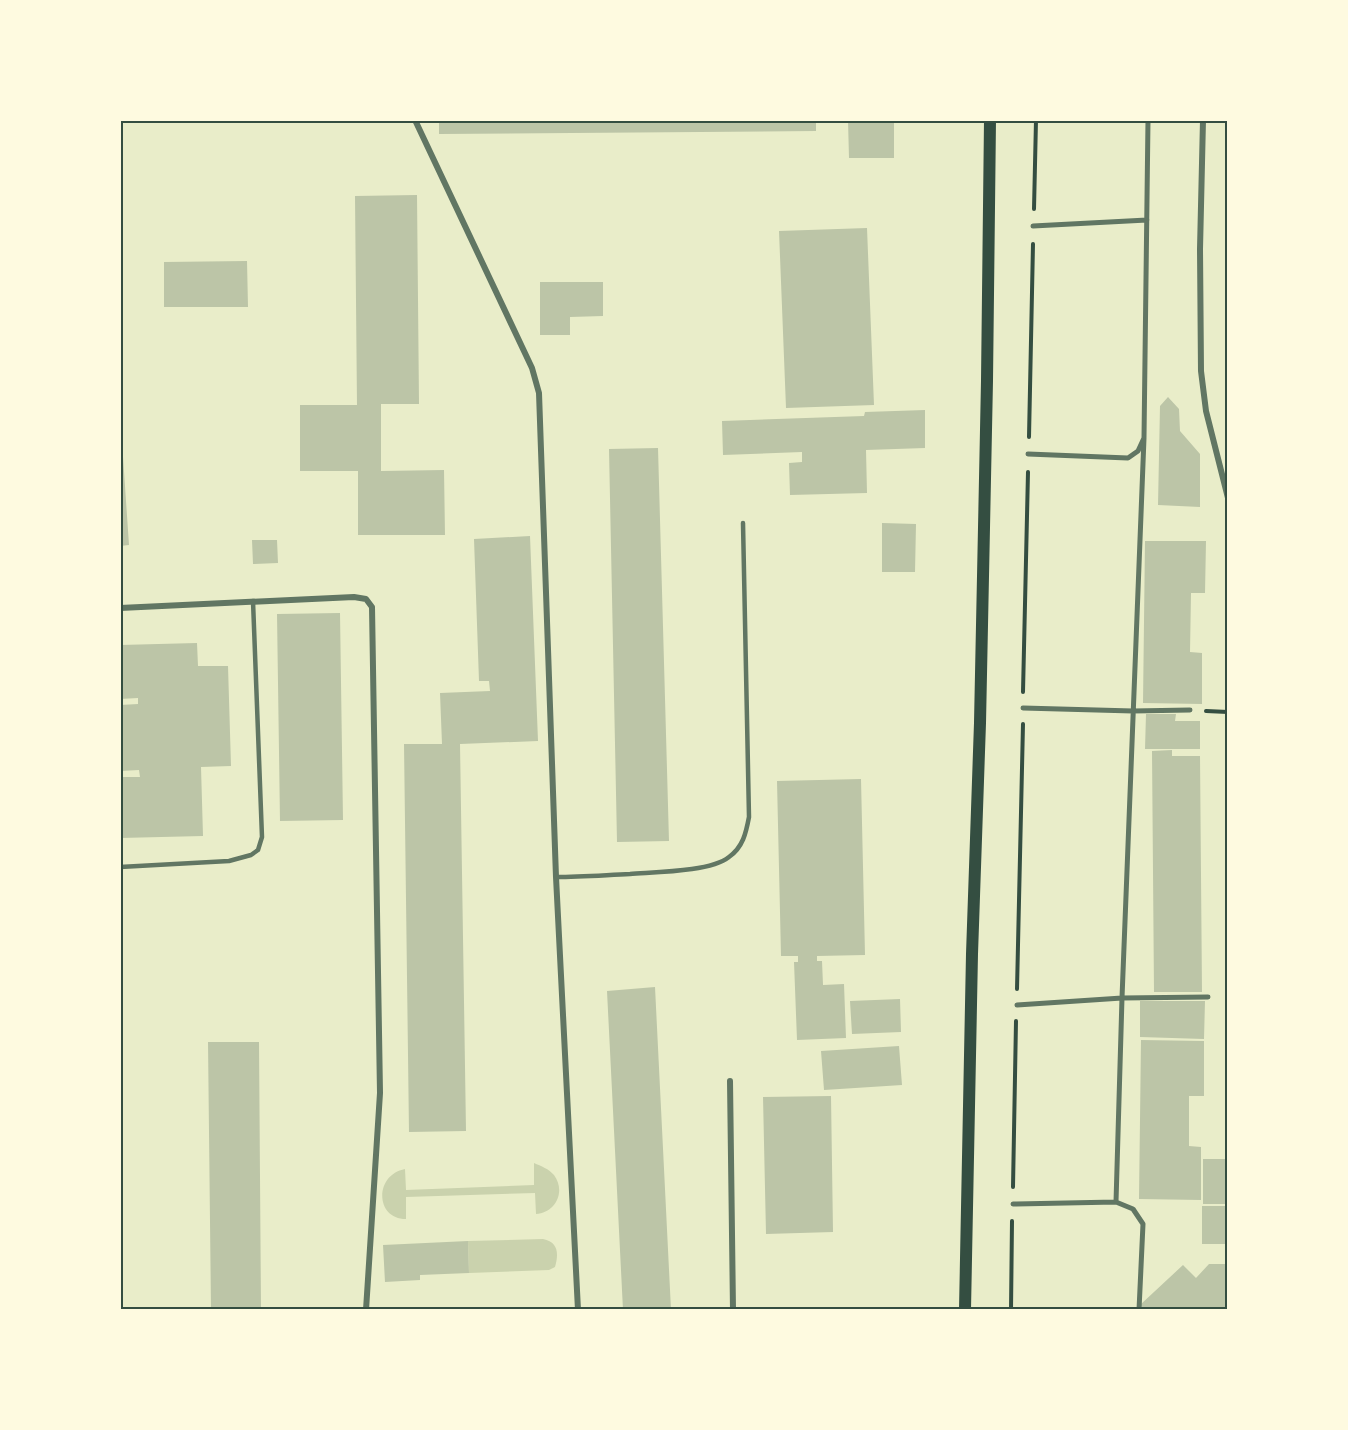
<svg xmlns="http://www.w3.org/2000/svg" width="1348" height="1430" font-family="Overpass,sans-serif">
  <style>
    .green { fill: #cad2ad }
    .building { fill: #bcc5a7 }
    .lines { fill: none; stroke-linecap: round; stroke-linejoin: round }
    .path { stroke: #344e41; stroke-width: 4 }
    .service { stroke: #617663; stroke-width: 4.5 }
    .pedestrian { stroke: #617663; stroke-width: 5 }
    .minor { stroke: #617663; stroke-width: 6 }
    .secondary { stroke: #344e41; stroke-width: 12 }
    .neatline { fill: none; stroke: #344e41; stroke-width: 2 }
  </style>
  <rect width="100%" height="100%" fill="#e9edc9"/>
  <path class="green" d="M534 1163C541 1166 549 1169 554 1175 566 1191 556 1213 536 1214L535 1193 406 1197V1219C375 1219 374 1175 405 1169L406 1190 534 1185Z
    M543 1239C558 1242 559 1253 555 1267L549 1270 469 1273 468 1241Z"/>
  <path class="building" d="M439 120H816V131L439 134Z
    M848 120H894V158H849Z
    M417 195 419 404H381V471L444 470 445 535H358V471H300V405H357L355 196Z
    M867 228 874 405 786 408 779 231Z
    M247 261 248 307H164V262Z
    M540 282H603V316L570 317V335H540Z
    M1168 397 1179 409 1180 431 1200 454V507L1158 505 1160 406Z
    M925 410V448L866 450 867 493 790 495 789 463 802 462V452L723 455 722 421 864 416 865 412Z
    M120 442H122L129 545 120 546Z
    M658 448 669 841 617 842 609 449Z
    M882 523 916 524 915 572H882Z
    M530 536 538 741 460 744 466 1131 409 1132 404 744H442L440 693 490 691 489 681H479L474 539Z
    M252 540H277L278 563 253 564Z
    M1145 541H1206L1205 593H1191L1190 652 1202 653V704L1143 703Z
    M340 613 343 820 280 821 277 614Z
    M197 643 198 666H228L231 766 201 767 203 836 120 838V777H140L139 770 120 771V705L138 704V698L120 699V645Z
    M1146 714H1176L1175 721H1200V749H1145Z
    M1172 750V756H1200L1202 992H1154L1152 751Z
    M861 779 865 955 817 956V961H822L823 985 844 984 846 1038 797 1040 794 962H798V956H781L777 781Z
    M655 987 671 1310H623L607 991Z
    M900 999 901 1032 852 1034 850 1001Z
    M1140 1001H1205L1204 1039 1140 1037Z
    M1141 1040 1204 1041V1096H1189V1146L1201 1147V1200L1139 1199Z
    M208 1042H259L261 1310H211Z
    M899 1046 902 1085 824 1090 821 1051Z
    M831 1096 833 1232 766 1234 763 1097Z
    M1203 1159H1228V1204H1203Z
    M1202 1206H1228V1244H1202Z
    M468 1241 469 1273 420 1275V1280L385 1282 383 1245Z
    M1209 1264H1228V1310H1144L1140 1305 1183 1265 1196 1278Z"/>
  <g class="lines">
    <path class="path" d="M1034 209 1036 120
      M1029 437 1033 244
      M1023 692 1028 472
      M1206 711 1228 712
      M1017 989 1023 724
      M1013 1187 1016 1021
      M1011 1310 1012 1221"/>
    <path class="service" d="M120 867 229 861 251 855 258 850 262 837 253 601
      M556 877C581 877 606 875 630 874 655 872 710 872 729 857 743 847 746 833 749 817L743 523"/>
    <path class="pedestrian" d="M1033 226 1147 220
      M1028 454 1128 458 1138 451 1144 438 1148 120
      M1023 708 1133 711 1190 710
      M1017 1005 1122 998 1208 997
      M1116 1202 1122 998 1144 438
      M1013 1204 1116 1202 1133 1209 1143 1224 1139 1310"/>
    <path class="minor" d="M415 120 532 368 539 393 556 877 578 1310
      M1203 120 1200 249 1201 371 1206 411 1228 498
      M120 608 354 597 366 599 372 607 380 1093 366 1310
      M730 1081 733 1310"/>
    <path class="secondary" d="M965 1310 972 954 980 723 987 381 990 120"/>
  </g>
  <rect width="1348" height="1430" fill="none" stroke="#fefae0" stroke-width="243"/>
  <rect x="122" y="122" width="1104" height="1186" class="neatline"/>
</svg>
